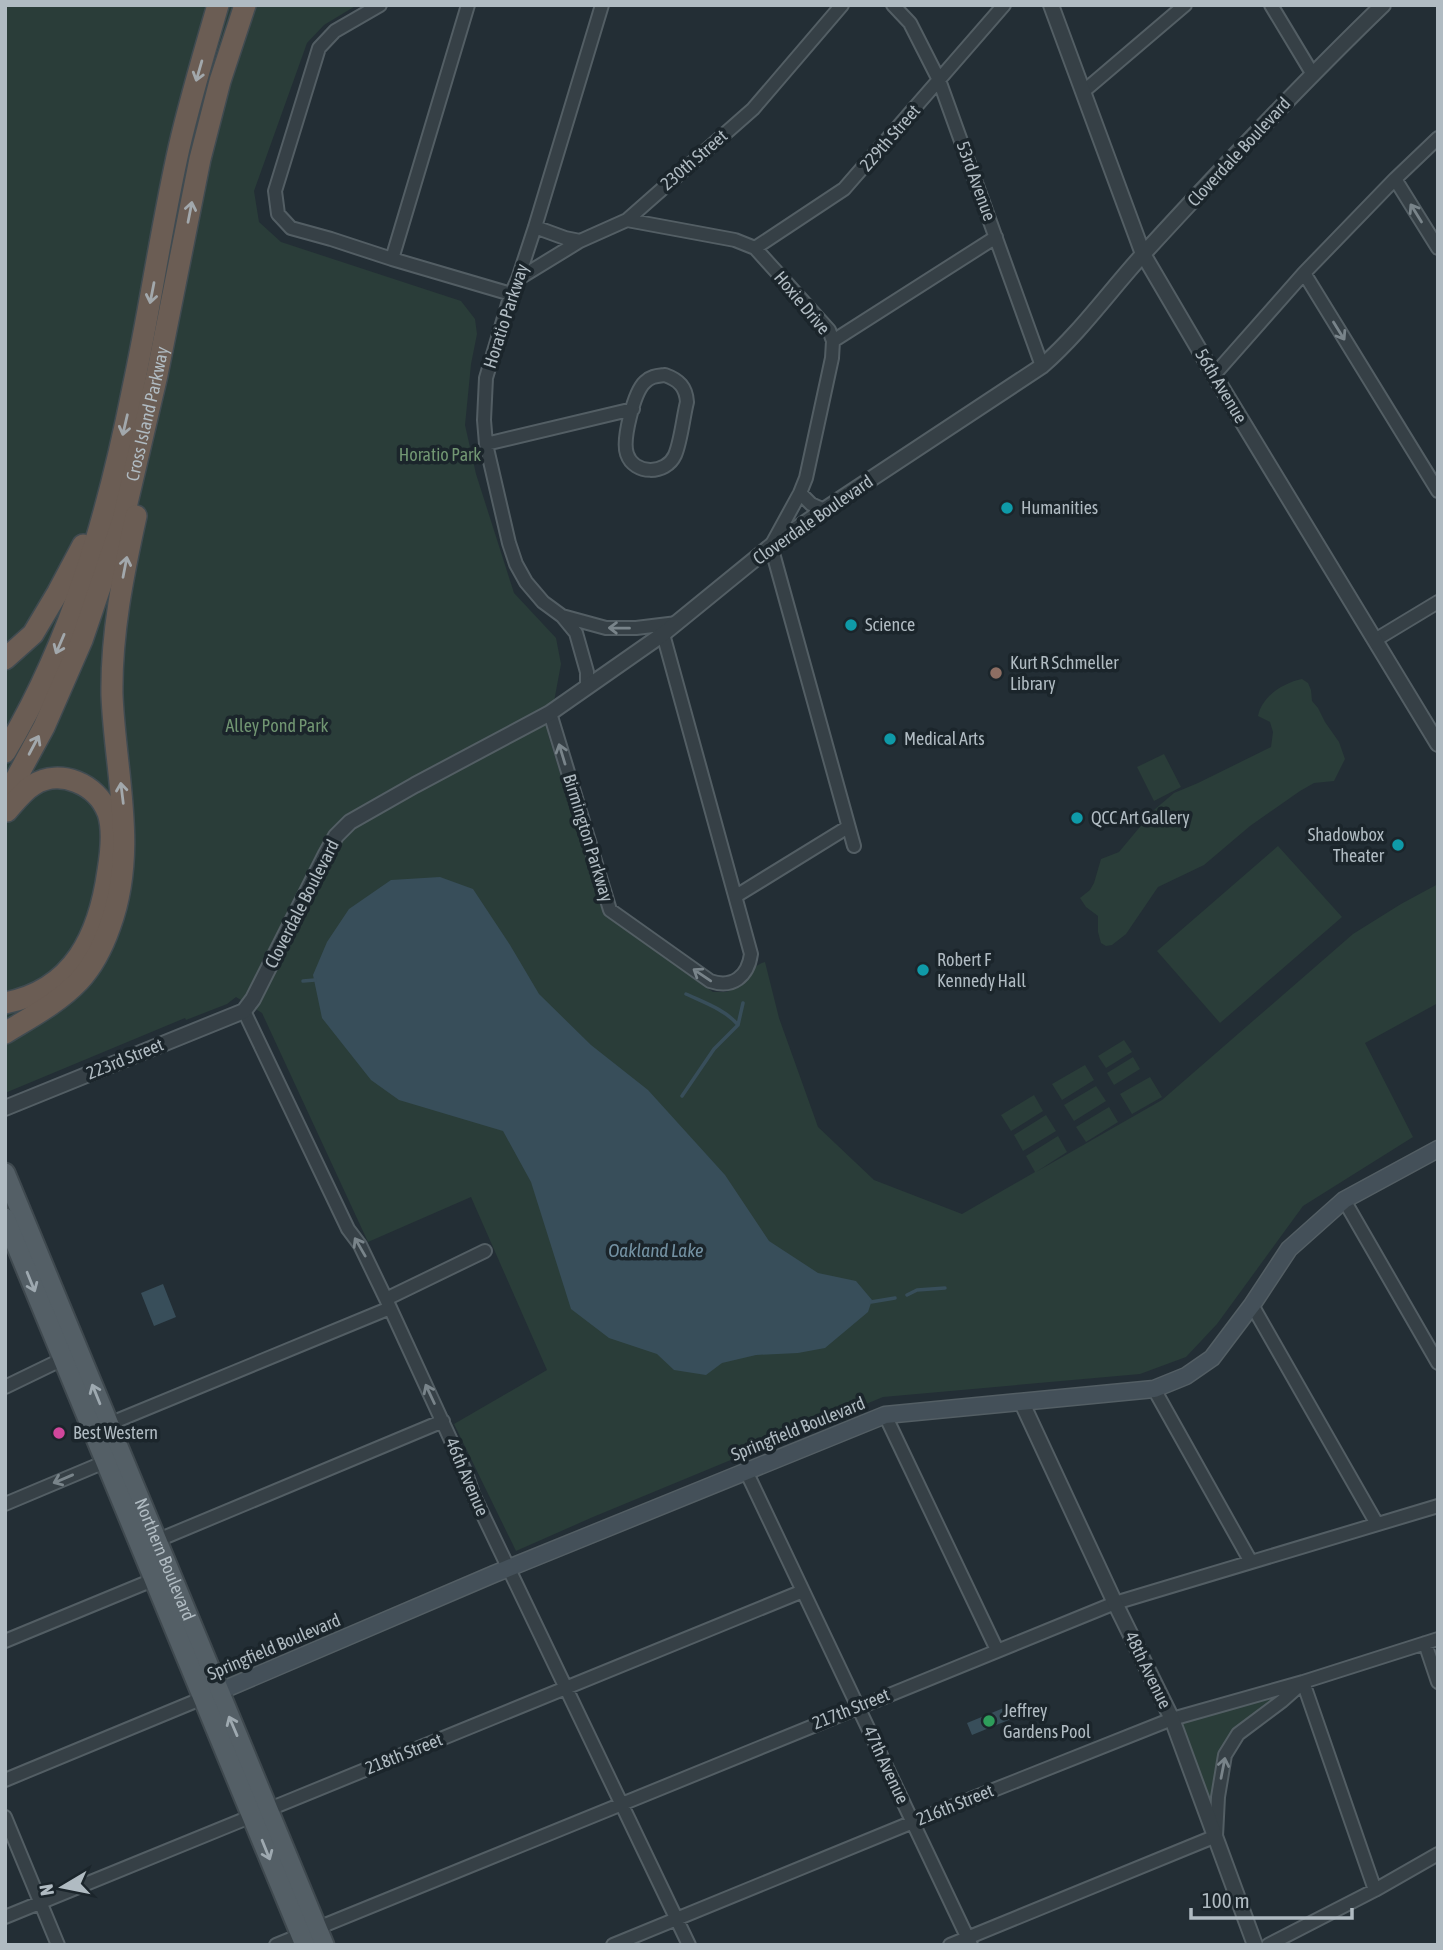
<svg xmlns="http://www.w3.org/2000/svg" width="1443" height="1950" font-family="'Asap Condensed',sans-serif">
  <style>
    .green { fill: #2a3d39 }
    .water { fill: #384e5a }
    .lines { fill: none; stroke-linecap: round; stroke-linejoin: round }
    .stream { stroke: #384e5a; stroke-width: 3.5 }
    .minor-casing { stroke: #535e64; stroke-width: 16 }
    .tertiary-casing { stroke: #535e64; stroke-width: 18 }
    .secondary-casing { stroke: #535e64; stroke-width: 19 }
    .primary-casing { stroke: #3f494f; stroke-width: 23 }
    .motorway-casing { stroke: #404b51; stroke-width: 24 }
    .minor { stroke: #364046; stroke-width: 12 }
    .tertiary { stroke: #364046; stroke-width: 14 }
    .secondary { stroke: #445059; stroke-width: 16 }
    .primary { stroke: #545f66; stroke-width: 19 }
    .motorway { stroke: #6b5d54; stroke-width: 21 }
    .oneway { stroke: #a2a8ac }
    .oneway2 { stroke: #79848a }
    .oneway3 { stroke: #9ea9b0 }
    .culture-dot { fill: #0f9aa8; stroke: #1b252b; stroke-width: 2.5 }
    .education-dot { fill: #8d6e63; stroke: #1b252b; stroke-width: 2.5 }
    .hotel-dot { fill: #d1479c; stroke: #1b252b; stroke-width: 2.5 }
    .leisure-dot { fill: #2e9e5b; stroke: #1b252b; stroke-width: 2.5 }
    .labels { text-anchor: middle; stroke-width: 7; stroke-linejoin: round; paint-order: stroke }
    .street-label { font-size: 18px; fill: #b0bbc2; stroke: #1b252b }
    .park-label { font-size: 18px; fill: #719672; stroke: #1b252b }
    .poi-label { font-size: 18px; fill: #b0bbc2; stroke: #1b252b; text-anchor: start }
    .water-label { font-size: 19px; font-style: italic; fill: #7492a3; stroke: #1b252b }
  </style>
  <rect width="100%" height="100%" fill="#232e35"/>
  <path class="green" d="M5 5H357L324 25 307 43 254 191 259 222 281 242 461 301 475 319 477 334 471 364 465 425 476 474 514 593 556 638 561 664 548 734 603 913 713 992C715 992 724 992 726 992 742 987 749 966 765 962L779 1018 818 1127 874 1180 962 1214 1035 1172 1026 1156 1058 1136 1067 1152 1036 1172 1162 1100 1353 934 1401 904 1438 884V1003L1365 1043 1413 1137 1303 1206 1217 1324 1186 1357 1140 1374 883 1397 593 1517 516 1551 454 1424 547 1370 471 1197 368 1242 262 1013 236 997 227 1004 186 1020 185 1018 5 1093Z
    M1302 679 1308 683 1311 690 1312 701 1318 708 1325 722 1339 742 1345 759 1334 781 1314 783 1300 791 1250 826 1204 865 1158 887 1126 934 1112 945 1106 946 1101 943 1098 932V916L1086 907 1080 898 1090 890 1094 883 1101 859 1119 852 1154 810 1174 793 1198 783 1271 747 1273 732 1270 722 1258 716C1262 696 1283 683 1302 679Z
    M1164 754 1181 787 1154 801 1137 767Z
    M1278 846 1342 917 1220 1023 1157 951Z
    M1124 1040 1132 1052 1106 1068 1098 1056Z
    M1133 1057 1140 1069 1114 1085 1107 1073Z
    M1085 1065 1094 1080 1062 1100 1052 1084Z
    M1150 1077 1162 1097 1132 1114 1120 1094Z
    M1096 1086 1106 1101 1074 1121 1064 1105Z
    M1034 1095 1043 1111 1011 1131 1001 1115Z
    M1109 1107 1118 1122 1086 1142 1076 1127Z
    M1046 1115 1056 1131 1023 1151 1014 1135Z
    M1303 1682 1252 1722 1225 1755 1216 1836 1172 1719Z"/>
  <path class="water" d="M440 877 473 889 510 945 539 994 591 1045 648 1090 725 1175 769 1241 818 1273 856 1281 872 1300 868 1312 825 1348 798 1353 756 1355 722 1363 706 1375 674 1370 657 1354 609 1338 571 1309 531 1182 503 1131 399 1100 371 1080 322 1018 313 975 327 942 349 909 391 880Z
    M163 1284 176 1317 154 1326 141 1293Z
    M1006 1707 1011 1719 972 1735 967 1723Z"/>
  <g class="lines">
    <path class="stream" d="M303 981 315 980
      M738 1025 743 1003
      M682 1096 714 1049 738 1025C726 1010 703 1002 686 994
      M907 1295 917 1290 945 1288
      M871 1302 895 1298"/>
    <defs>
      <path id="minor" d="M380 5 335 31 319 48 275 191 278 214 291 228 331 239 392 259 511 294
        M893 5 910 23 939 80 1042 366
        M1271 5 1312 73
        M1084 91 1185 5
        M1395 179 1438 248
        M627 220 735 240 755 248 829 330 833 341 832 358 806 478 800 493 771 546 854 846
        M535 227 565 238 580 241
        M755 248 844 189 1004 5
        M392 259 468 5
        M1304 273 1438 491
        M518 279 580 241 627 220 753 109 842 5
        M833 341 996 237
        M665 375C679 380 686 387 687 402 683 418 681 441 675 455 666 475 634 475 627 454 622 440 634 392 645 382 651 376 657 376 665 375Z
        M1214 375 1304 273 1395 179 1438 138
        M486 444 633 409
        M800 493 811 504 824 510
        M562 616 606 628H636L677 623
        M1375 640 1438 602
        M587 686V672L576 633 562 616 543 602 526 582 516 564 509 543 486 444 484 420 486 378 511 294 518 279 535 227 602 5
        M550 713 610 910 710 981C733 989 748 976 751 954L663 634
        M736 896 848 827
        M244 1011 348 1229 360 1245 386 1299 466 1473 473 1494 689 1945
        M1344 1200 1438 1363
        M386 1299 485 1251
        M1252 1305 1377 1524
        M5 1387 69 1356
        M1154 1389 1251 1562
        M885 1415 997 1650
        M104 1426 390 1308
        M746 1471 971 1945
        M5 1504 112 1459
        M151 1543 443 1421
        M5 1641 160 1577
        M1425 1643 1438 1682
        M1303 1682 1375 1890
        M5 1780 203 1698
        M5 1817 58 1945
        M5 1917 803 1591
        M276 1945 1115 1603 1438 1506
        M613 1945 913 1822 1172 1719 1303 1682 1438 1639
        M950 1945 1216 1836 1218 1797 1225 1755 1238 1734 1282 1701 1300 1685
        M1268 1945 1375 1890 1438 1854"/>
      <path id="tertiary" d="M1051 5 1143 254 1214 375 1438 744
        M5 1108 244 1011 253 999 326 854 336 836 350 822 415 785 550 713 663 634 771 546 824 510 1042 366C1081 332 1111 289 1146 251 1223 167 1301 84 1383 5
        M1022 1403 1115 1603 1172 1719 1255 1945"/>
      <path id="secondary" d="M209 1696 494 1574 885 1415 1154 1389 1186 1376 1212 1358 1252 1305 1289 1249 1344 1200 1438 1149"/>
      <g id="primary">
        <path id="s1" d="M5 1173 324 1945"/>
        <path d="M5 1218 305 1945"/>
      </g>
      <g id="motorway">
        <path d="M5 659 33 634 58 592 83 545"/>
        <path d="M5 752C72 641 108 514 133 388 150 309 161 228 179 148 190 100 204 53 218 5"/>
        <path id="s2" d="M5 807 12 786 44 727 82 640 123 520 157 375 200 159 220 81 245 5"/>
        <path d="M5 1003C74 990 99 935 108 871 111 853 114 831 108 813 97 784 60 768 33 785 23 791 15 802 7 811"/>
        <path d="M5 1033C31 1017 58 1003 79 981 94 965 103 946 110 926 138 850 115 773 112 695 111 634 123 575 136 516"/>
      </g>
    </defs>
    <use href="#minor" class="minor-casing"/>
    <use href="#tertiary" class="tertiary-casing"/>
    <use href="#secondary" class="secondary-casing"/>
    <use href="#primary" class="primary-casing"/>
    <use href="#motorway" class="motorway-casing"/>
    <use href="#minor" class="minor"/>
    <use href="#tertiary" class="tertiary"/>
    <use href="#secondary" class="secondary"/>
    <use href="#primary" class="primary"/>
    <use href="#motorway" class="motorway"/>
  </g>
  <defs><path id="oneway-shaft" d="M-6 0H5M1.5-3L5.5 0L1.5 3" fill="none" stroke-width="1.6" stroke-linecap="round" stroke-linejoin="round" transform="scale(1.75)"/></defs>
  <g class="oneway">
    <use href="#oneway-shaft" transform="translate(199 71) rotate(106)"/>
    <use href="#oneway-shaft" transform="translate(190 212) rotate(-79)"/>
    <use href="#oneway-shaft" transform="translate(152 293) rotate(101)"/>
    <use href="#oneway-shaft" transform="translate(125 425) rotate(103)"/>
    <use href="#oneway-shaft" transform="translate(125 567) rotate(-79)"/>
    <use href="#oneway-shaft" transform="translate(60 644) rotate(113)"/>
    <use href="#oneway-shaft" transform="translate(34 745) rotate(-62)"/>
    <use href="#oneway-shaft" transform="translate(122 793) rotate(-97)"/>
  </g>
  <g class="oneway2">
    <use href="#oneway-shaft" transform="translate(1416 213) rotate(-122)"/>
    <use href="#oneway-shaft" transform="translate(1339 331) rotate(58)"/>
    <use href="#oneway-shaft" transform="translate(619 628) rotate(-179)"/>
    <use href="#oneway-shaft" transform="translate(562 754) rotate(-107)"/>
    <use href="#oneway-shaft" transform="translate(702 975) rotate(-146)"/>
    <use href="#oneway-shaft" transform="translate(360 1247) rotate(-120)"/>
    <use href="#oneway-shaft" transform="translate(430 1394) rotate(-115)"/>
    <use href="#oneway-shaft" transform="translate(63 1479) rotate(157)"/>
    <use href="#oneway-shaft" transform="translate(1223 1768) rotate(-79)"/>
  </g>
  <g class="oneway3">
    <use href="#oneway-shaft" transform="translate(31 1282) rotate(68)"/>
    <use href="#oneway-shaft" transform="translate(96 1394) rotate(-112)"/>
    <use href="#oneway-shaft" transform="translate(233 1726) rotate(-113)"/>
    <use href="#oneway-shaft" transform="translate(266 1850) rotate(68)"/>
  </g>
  <g class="culture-dot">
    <circle cx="1007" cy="508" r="7"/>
    <circle cx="851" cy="625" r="7"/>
    <circle cx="890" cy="739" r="7"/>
    <circle cx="1077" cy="818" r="7"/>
    <circle cx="1398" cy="845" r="7"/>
    <circle cx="923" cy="970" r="7"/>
  </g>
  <circle class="education-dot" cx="996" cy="673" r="7"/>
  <circle class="hotel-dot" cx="59" cy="1433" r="7"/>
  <circle class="leisure-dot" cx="989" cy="1721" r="7"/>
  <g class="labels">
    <g class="street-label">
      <text transform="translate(890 138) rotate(-49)" y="6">229th Street</text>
      <text transform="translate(1239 152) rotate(-47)" y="6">Cloverdale Boulevard</text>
      <text transform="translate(694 160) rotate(-41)" y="6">230th Street</text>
      <text transform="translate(976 181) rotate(70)" y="6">53rd Avenue</text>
      <text transform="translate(802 303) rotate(50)" y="6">Hoxie Drive</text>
      <text transform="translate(506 316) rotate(-72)" y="6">Horatio Parkway</text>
      <text transform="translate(1221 386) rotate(59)" y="6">56th Avenue</text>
      <text dy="6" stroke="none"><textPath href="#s2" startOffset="420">Cross Island Parkway</textPath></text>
      <text transform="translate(813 520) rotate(-35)" y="6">Cloverdale Boulevard</text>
      <text transform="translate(588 838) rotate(73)" y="6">Birmington Parkway</text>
      <text transform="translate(302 904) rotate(-63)" y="6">Cloverdale Boulevard</text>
      <text transform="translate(125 1059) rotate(-22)" y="6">223rd Street</text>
      <text transform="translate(798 1429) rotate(-22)" y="6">Springfield Boulevard</text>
      <text transform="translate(467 1477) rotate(67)" y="6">46th Avenue</text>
      <text dy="6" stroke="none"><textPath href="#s1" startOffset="418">Northern Boulevard</textPath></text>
      <text transform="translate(274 1647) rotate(-23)" y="6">Springfield Boulevard</text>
      <text transform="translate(1148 1670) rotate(64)" y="6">48th Avenue</text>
      <text transform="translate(851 1709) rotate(-22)" y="6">217th Street</text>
      <text transform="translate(404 1754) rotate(-22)" y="6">218th Street</text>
      <text transform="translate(886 1765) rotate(65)" y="6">47th Avenue</text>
      <text transform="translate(955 1805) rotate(-22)" y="6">216th Street</text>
    </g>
    <g class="park-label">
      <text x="440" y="461">Horatio Park</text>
      <text x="277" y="732">Alley Pond Park</text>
    </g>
    <g class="poi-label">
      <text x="1021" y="514">Humanities</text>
      <text x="865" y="631">Science</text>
      <text x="1010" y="669">Kurt R Schmeller<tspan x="1010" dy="21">Library</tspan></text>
      <text x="904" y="745">Medical Arts</text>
      <text x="1091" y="824">QCC Art Gallery</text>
      <text x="1384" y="841" text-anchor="end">Shadowbox<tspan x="1384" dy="21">Theater</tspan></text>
      <text x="937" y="966">Robert F<tspan x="937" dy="21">Kennedy Hall</tspan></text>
      <text x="73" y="1439">Best Western</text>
      <text x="1003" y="1717">Jeffrey<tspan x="1003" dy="21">Gardens Pool</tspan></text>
    </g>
    <g class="water-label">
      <text x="656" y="1257">Oakland Lake</text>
    </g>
  </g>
  <rect width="1443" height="1950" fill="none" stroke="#b0bbc2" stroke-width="14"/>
  <g transform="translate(63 1887) rotate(260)" stroke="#1b252b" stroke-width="5" paint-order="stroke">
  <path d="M0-5L12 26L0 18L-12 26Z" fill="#b0bbc2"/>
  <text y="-10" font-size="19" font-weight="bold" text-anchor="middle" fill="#b0bbc2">N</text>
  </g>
  <path d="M1191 1908v10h161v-10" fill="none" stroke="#b0bbc2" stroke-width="3.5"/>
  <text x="1202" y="1908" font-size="21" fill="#b0bbc2" stroke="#1b252b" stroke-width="5" paint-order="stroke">100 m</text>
</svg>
